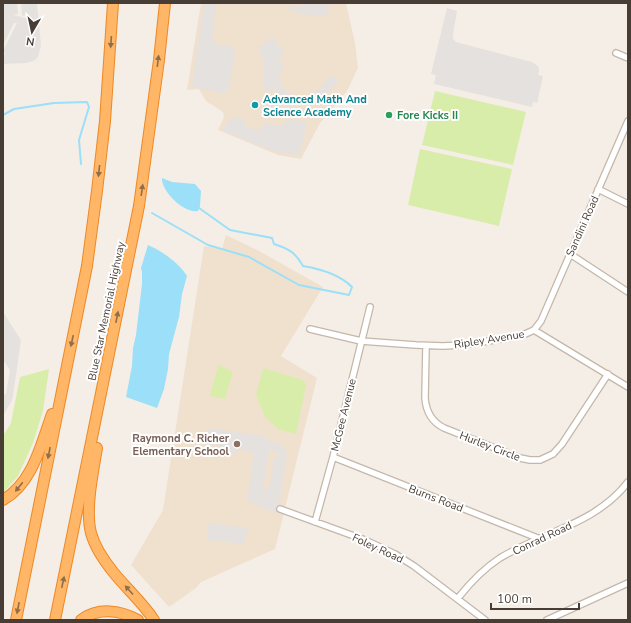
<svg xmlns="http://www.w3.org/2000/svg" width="631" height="623" font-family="'Nunito Sans',sans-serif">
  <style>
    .education { fill: #efe1ce }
    .green { fill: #d9edaa }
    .parking { fill: #e5e1de; fill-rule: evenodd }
    .water { fill: #9bdff8 }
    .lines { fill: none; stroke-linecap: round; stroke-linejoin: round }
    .stream { stroke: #9bdff8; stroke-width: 2 }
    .street-casing { stroke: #c4b7aa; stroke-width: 8 }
    .highway-casing { stroke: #ee8826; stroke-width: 12 }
    .street { stroke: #fff; stroke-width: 5.5 }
    .highway { stroke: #ffb666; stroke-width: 10 }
    .oneway { fill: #916d48 }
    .culture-dot { fill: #0f9aa8; stroke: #fff; stroke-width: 1.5 }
    .leisure-dot { fill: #2e9e5b; stroke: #fff; stroke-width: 1.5 }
    .education-dot { fill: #8d6e63; stroke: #fff; stroke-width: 1.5 }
    .labels { text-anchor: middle; stroke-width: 4; stroke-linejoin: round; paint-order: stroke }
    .culture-label { font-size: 11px; font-weight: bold; fill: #0d838f; stroke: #fff; text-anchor: start }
    .leisure-label { font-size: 11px; font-weight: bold; fill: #27864d; stroke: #fff; text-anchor: start }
    .street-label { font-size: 11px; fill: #483d34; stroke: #fff }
    .education-label { font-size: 11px; font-weight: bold; fill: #785e54; stroke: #fff; text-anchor: end }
  </style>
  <rect width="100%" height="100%" fill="#f5eee6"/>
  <path class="education" d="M201 3H346L355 43 358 68 347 91 320 123 301 159 278 155 218 130 224 117 223 112 206 101 199 89 187 90Z
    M226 235 261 252 323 287 281 356 317 378 275 549 201 582 196 588 169 607 131 565 163 510 204 246 222 249Z"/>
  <path class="green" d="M435 91 526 112 513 165 422 145Z
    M420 149 512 169 499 226 408 205Z
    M219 365 233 372 225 399 210 396 216 373Z
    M263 368 300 379 304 381 306 385 296 434 278 429 265 417 256 395Z
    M49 369 43 411 33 443 18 476 3 493V436L11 423 20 377Z"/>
  <path class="parking" d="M3 3H17L18 14 13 15 26 18H27V15L22 16 21 3H37L41 46 38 57 34 61 26 63 3 64V55L6 54 3 51 17 23H14L3 45Z
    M204 3H216L212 40 218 45 232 47 235 54 229 89 224 94 192 87Z
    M302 3H329L328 14 320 17 289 11 290 6 301 7Z
    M447 8 457 11 453 35V39L456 42 532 62 538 66 539 70 538 75 543 76 537 103 533 102 532 107 434 84 436 75 431 74Z
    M273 37 285 54 280 58 279 62 284 64 280 74V79L282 86 286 91 293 96 304 97 309 96 320 88 331 76 339 79 334 87 320 98 307 104 296 105 289 104 283 100 275 88 268 92 263 85 264 65 259 47Z
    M236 117 246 122 245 126 259 131 260 128 267 123 283 126 287 120 306 121 305 134 299 155 276 152 223 131 227 122Z
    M3 312 21 340 13 396 11 402 3 416V394H6L10 370 3 360Z
    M209 428 265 436V440L280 443 284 447 286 451 287 456 280 497V502L282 505 279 514 260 507 248 500V494L254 453 239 449 238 453 225 452V447L201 444 202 438ZM269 450 275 451 280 455 274 457 270 485 267 489 264 491 263 490Z
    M209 523 248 528 244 544 206 540Z"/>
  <path class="water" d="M162 178 172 182 195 184 201 191 200 206 198 211C184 214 161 191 162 178Z
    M148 245C162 251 179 263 187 276L182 294 179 317 169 354 168 369 164 389 157 408 126 397 132 366 133 348 136 335 142 284V272L141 268Z"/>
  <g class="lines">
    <path class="stream" d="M3 115 14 109 54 103 87 102 89 107 79 140 81 164
      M152 213 208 245 249 257 299 285 349 295 352 287C339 274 321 269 303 266 295 252 289 249 274 244L272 238 230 230 199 208"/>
    <defs>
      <path id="street" d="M616 53 628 58
        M598 189 628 204
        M570 254 628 292
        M310 329 361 341 416 345 443 346 463 345 507 338 523 335 534 330 628 387
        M534 330 541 321 628 121
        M426 346 425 398C426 411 432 422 444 428L520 458 530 460H540L553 454 562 444 608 374
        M333 457 540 539
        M280 509 365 540 395 554 414 566 485 620
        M315 522 333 457 370 307
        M458 598C470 583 483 569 500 558 543 532 596 524 628 482
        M547 620 628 583"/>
      <path id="highway" d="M97 448C93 472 85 510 91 533 95 548 105 562 114 573 127 589 143 603 154 620
        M3 500C33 483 41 444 52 414
        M16 620 87 266 97 191 105 121 113 3
        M55 620 139 206 159 60 165 3
        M81 620C98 607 120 610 138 620"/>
    </defs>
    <use href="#street" class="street-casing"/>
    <use href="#highway" class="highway-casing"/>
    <use href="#street" class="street"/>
    <use href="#highway" class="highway"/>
  </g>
  <defs><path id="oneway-solid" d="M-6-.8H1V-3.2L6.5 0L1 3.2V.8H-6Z"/></defs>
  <g class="oneway">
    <use href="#oneway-solid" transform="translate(111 42) rotate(94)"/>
    <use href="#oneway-solid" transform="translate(158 61) rotate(-83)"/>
    <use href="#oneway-solid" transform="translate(99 171) rotate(96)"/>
    <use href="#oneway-solid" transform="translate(142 190) rotate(-82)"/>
    <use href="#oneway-solid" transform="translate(117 317) rotate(-79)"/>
    <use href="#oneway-solid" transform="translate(72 341) rotate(102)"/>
    <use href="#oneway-solid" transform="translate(49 453) rotate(101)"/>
    <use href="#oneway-solid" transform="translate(19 487) rotate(129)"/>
    <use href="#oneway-solid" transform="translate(63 582) rotate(-78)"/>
    <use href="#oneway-solid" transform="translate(129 590) rotate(-132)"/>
    <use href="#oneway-solid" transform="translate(18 608) rotate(101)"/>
  </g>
  <circle class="culture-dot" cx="255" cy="105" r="4"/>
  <circle class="leisure-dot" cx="389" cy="115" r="4"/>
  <circle class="education-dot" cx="237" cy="444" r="4"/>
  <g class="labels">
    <g class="culture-label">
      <text x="263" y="103">Advanced Math And<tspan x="263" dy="13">Science Academy</tspan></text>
    </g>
    <g class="leisure-label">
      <text x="397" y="119">Fore Kicks II</text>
    </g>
    <g class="street-label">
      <text transform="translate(582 226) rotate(-66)" y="4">Sandini Road</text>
      <text transform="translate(106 311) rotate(-78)" y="4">Blue Star Memorial Highway</text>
      <text transform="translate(489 339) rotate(-9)" y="4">Ripley Avenue</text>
      <text transform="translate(343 415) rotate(-76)" y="4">McGee Avenue</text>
      <text transform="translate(490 446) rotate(21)" y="4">Hurley Circle</text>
      <text transform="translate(436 498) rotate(21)" y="4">Burns Road</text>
      <text transform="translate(542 538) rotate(-25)" y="4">Conrad Road</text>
      <text transform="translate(378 548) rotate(25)" y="4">Foley Road</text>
    </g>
    <g class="education-label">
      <text x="229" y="442">Raymond C. Richer<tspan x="229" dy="13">Elementary School</tspan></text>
    </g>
  </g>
  <rect width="631" height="623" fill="none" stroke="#483d34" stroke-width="8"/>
  <g transform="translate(32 32) rotate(189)" stroke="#ffffff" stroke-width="3" paint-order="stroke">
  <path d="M0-3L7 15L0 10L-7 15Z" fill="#483d34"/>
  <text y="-6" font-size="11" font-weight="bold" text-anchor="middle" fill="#483d34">N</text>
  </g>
  <path d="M491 603v6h88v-6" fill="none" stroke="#483d34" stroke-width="2"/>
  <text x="497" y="603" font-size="12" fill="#483d34" stroke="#ffffff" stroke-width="3" paint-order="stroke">100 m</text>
</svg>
